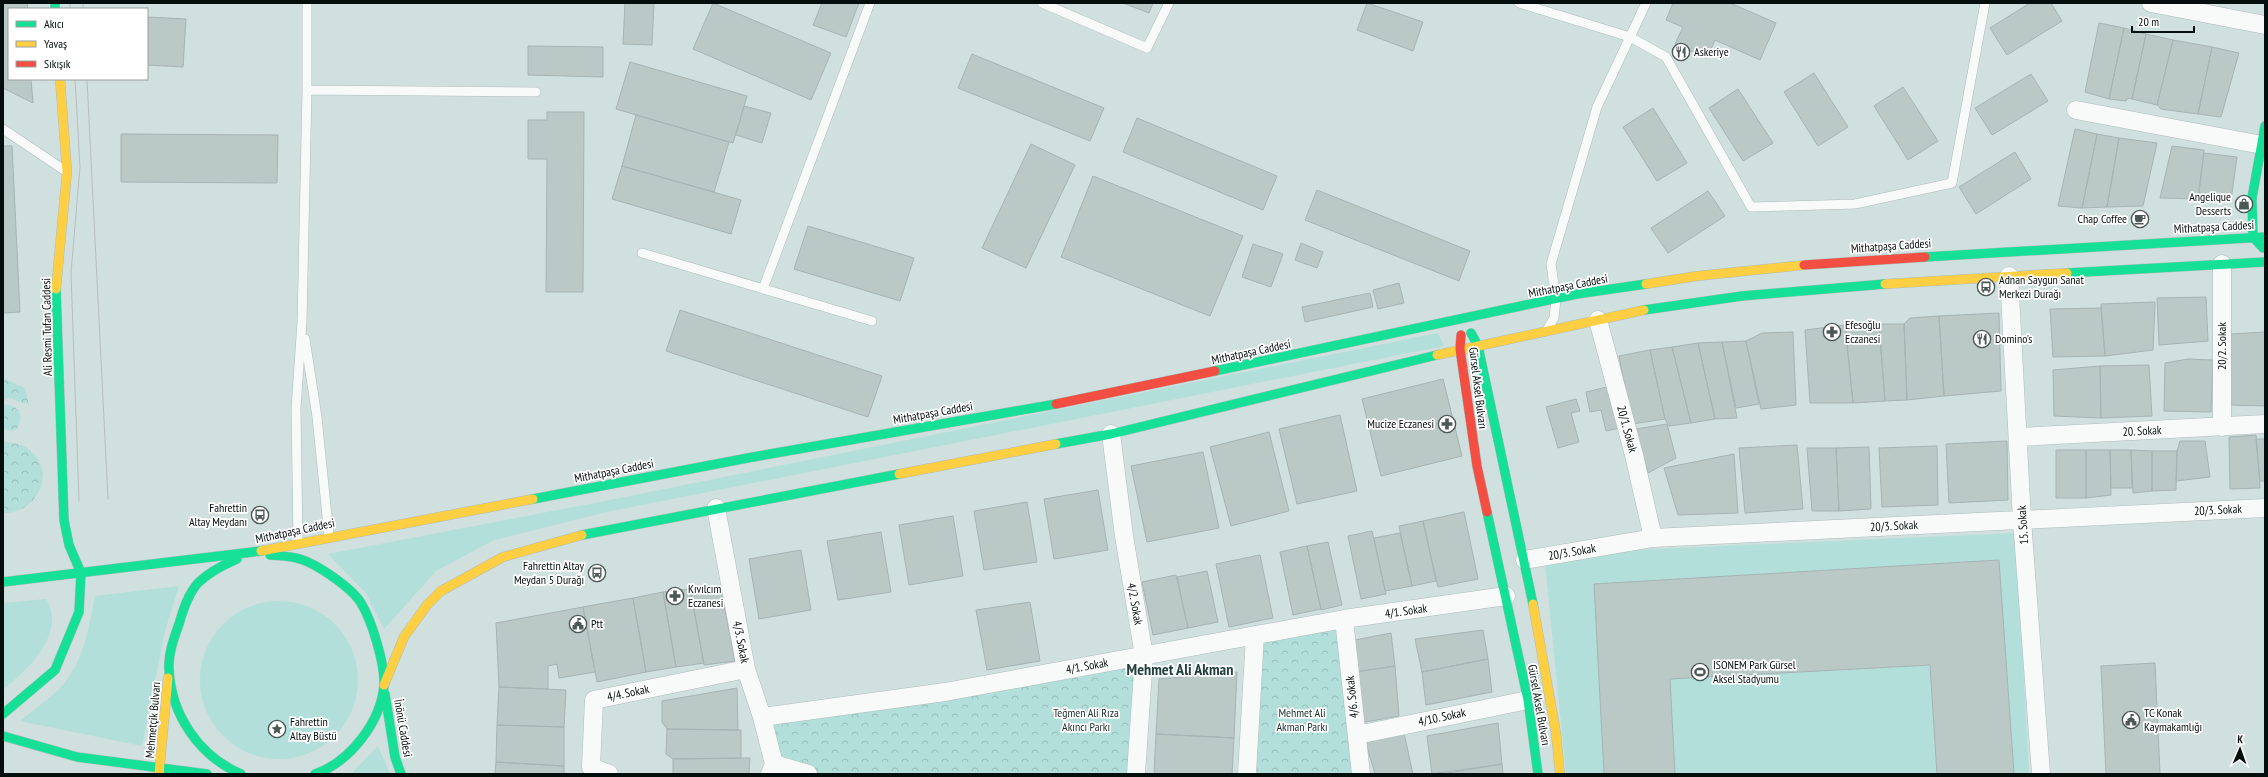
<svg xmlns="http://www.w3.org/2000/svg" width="2268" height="777" font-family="'PT Sans Narrow',sans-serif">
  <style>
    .green { fill: #b2dfda }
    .park { fill: url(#park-crowns) }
    .building { fill: #bac8c6; stroke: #a6b4b3 }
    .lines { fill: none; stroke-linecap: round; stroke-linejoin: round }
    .lane-casing { stroke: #aebcba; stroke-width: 10 }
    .street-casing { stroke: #aebcba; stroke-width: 19 }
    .fast-casing { stroke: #aebcba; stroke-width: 10 }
    .slow-casing { stroke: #aebcba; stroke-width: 10 }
    .jam-casing { stroke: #aebcba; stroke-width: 10 }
    .lane { stroke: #f8fafa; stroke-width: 9 }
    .street { stroke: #f8fafa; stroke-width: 18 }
    .fast { stroke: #16e098; stroke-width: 9 }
    .slow { stroke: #ffcf43; stroke-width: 9 }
    .jam { stroke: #f24e42; stroke-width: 9 }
    .tram { stroke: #b9bebd; stroke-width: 1 }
    .labels { text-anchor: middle; stroke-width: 3.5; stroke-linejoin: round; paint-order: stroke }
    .poi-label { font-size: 12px; fill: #040e0d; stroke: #fff; text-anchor: start }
    .street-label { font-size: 12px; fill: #040e0d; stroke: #fff }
    .park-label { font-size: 12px; fill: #1b2f2d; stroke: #fff }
    .district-label { font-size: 16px; font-weight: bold; fill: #24403d; stroke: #fff }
  </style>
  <defs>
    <pattern id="park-crowns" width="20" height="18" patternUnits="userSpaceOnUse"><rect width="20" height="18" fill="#b2dfda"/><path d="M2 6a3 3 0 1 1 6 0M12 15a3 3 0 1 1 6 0" fill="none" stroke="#97beba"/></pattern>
  </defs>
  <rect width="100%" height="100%" fill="#cfe0de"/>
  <path class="green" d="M1438 333 1444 346 602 513 494 540 436 571 384 629 366 593 328 554 600 502Z
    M2016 533 2029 774H1566L1544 554Z
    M179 586 165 631 142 746 20 721C32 711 45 702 56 692 83 667 89 629 95 596Z
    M46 599C67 632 28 671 3 689V603Z
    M200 680a79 79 0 1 1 158 0a79 79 0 1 1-158 0Z
    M378 746 390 774H351Z"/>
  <path class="park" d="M3 378 25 388 29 405 10 398 3 399Z
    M3 404C20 406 24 414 17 429L12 431 3 429Z
    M3 441C9 443 16 443 21 445 60 463 41 514 3 513Z
    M1344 619 1361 774H1247L1255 635Z
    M1144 656 1136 774H808L774 764 762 717Z"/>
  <path class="building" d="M3 3H27L28 9H9V79H31L33 103 3 88Z
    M625 3H654L652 45 623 44Z
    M713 3 831 53 811 100 693 49Z
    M822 3H859L846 37 813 25Z
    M1123 3H1153L1149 13Z
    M1367 3 1423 22 1413 51 1357 30Z
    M1673 3H1730L1776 23 1760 60 1715 40 1707 58 1675 44 1683 27 1666 20Z
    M2030 3H2051L2062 21 2007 55 1990 28Z
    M147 17 186 19 183 67 147 65Z
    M2099 23 2124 28 2109 99 2085 92Z
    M2124 28 2146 34 2132 99 2128 98 2126 101 2109 99Z
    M2146 34 2173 40 2157 105 2132 99Z
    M2173 40 2212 47 2198 114 2161 109 2157 105Z
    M528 46 603 47V77L528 75Z
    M2212 47 2239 53 2221 117 2198 114Z
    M972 54 1104 108 1090 141 958 88Z
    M630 62 747 96 733 143 616 109Z
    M1814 73 1848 127 1818 146 1784 92Z
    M2031 74 2048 101 1992 135 1975 108Z
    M1903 87 1938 141 1908 160 1874 106Z
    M1738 89 1773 143 1743 161 1709 108Z
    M744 106 771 113 762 143 736 135Z
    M1653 108 1687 163 1657 181 1623 127Z
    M547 112H584L583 292H546L547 159H528V120H547Z
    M636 115 729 142 714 192 622 166Z
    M1137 118 1277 176 1263 210 1123 152Z
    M2075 129 2097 134 2082 208 2058 206Z
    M121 134 278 135 277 183 121 182Z
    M2097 134 2119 138 2107 207 2082 208Z
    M2119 138 2157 143 2143 206 2107 207Z
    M1031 144 1075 165 1026 268 982 248Z
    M3 146H12L20 312 3 313Z
    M2172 146 2204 150 2198 199 2160 198Z
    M2015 152 2031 179 1976 214 1959 187Z
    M2204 153 2237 157 2231 200 2198 199Z
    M622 166 741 200 731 234 612 199Z
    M1093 176 1243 236 1210 316 1061 257Z
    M1317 190 1470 251 1459 281 1305 220Z
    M1708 191 1725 216 1668 253 1651 228Z
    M808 226 914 258 900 301 794 269Z
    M1301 243 1323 252 1317 268 1295 260Z
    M1253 244 1283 254 1271 287 1242 277Z
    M1399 283 1404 303 1378 309 1373 290Z
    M1370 293 1373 307 1305 322 1302 307Z
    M2206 297 2208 341 2159 345 2157 298Z
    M2155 302 2153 350 2105 356 2101 304Z
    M2101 308 2105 356 2053 357 2050 309Z
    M680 310 882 376 868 417 666 351Z
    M1999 313 2001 391 1944 396 1939 316Z
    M1939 316 1944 396 1907 400 1904 324 1910 318Z
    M1879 324 1885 401 1853 403 1845 325Z
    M1879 324H1904L1907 400 1885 401Z
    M1845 325 1853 403H1810L1805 330Z
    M1793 332 1796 405 1761 409 1746 341 1762 333Z
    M2265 332V406L2230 405 2231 334Z
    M1746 341 1759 404 1736 408 1722 342Z
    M1722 342 1737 418 1715 419 1698 343Z
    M1698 343 1715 419 1691 423 1672 347Z
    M1672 347 1691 423 1669 426 1665 419 1650 350Z
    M1650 350 1665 419 1632 424 1619 356Z
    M2188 359 2213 360 2211 412 2164 411 2165 363Z
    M2149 365 2152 416 2101 418 2100 366Z
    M2100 366 2101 418 2054 416 2053 370Z
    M1443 379 1462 456 1381 476 1362 399Z
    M1611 386 1620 428 1606 431 1601 410 1590 412 1586 392Z
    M1576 399 1580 411 1571 413 1579 442 1558 448 1546 407Z
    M1340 415 1357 491 1297 504 1279 429Z
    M1667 424 1676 458 1648 473 1636 429Z
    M1269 432 1289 511 1231 526 1210 447Z
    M2256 435 2260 488 2230 489 2229 437Z
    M2256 439H2265V481H2260Z
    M2007 441 2008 500 1949 503 1946 444Z
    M2180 441H2205L2210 477 2176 481 2177 451Z
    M1797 445 1803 509 1745 513 1739 448Z
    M1937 446 1938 505 1882 507 1879 448Z
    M1869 447 1871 509 1839 511 1836 448Z
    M1807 448H1836L1839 511H1812Z
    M2056 450H2086V498H2056Z
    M2086 450H2110L2111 495 2086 498Z
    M2110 450H2131L2132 488H2111Z
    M2131 450 2152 451V491L2133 493Z
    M2152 451H2177L2176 490 2152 491Z
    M1203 452 1219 528 1147 542 1131 466Z
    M1734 454 1738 513 1678 515 1664 468Z
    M1098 490 1108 550 1054 559 1044 499Z
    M1027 502 1037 562 984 570 974 511Z
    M1464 512 1478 579 1438 587 1423 521Z
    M953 516 963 576 909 585 899 525Z
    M1423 521 1436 581 1412 586 1399 526Z
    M1372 531 1386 594 1361 599 1348 536Z
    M881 532 891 592 838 600 827 541Z
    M1400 533 1412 586 1385 591 1374 538Z
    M1328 542 1342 605 1321 610 1307 546Z
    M1307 546 1321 609 1293 615 1280 552Z
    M801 550 811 610 759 619 749 559Z
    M1260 555 1273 618 1229 627 1216 564Z
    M1999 560 2014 774H1937L1930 665 1670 679 1675 774H1604L1594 584Z
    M1207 571 1218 622 1188 628 1177 577Z
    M1176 575 1188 628 1153 635 1142 582Z
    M720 586 735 661 704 665 690 589Z
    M690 589 704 663 676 667 663 592Z
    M663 592 676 667 646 672 633 598Z
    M633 598 646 672 597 682 583 607Z
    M1030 602 1040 661 987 670 976 610Z
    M583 607 595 672 559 678 557 664 548 666V689L499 687 496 623Z
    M1483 630 1488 659 1422 672 1415 639Z
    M1391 633 1395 666 1355 672 1350 641Z
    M1488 659 1492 692 1426 705 1422 672Z
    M2155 663 2160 774H2106L2101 666Z
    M1395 666 1399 716 1360 723 1355 672Z
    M1237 672 1234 738 1156 734 1159 679Z
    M499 687 566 690 564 727 497 725Z
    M737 688 738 730 667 729 662 722V701Z
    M1498 723 1502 764 1432 774 1427 736Z
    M497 725 564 727V766L496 762Z
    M667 729 741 730V758L673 759 666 754Z
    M1404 733 1413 774H1375L1365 740Z
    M1156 734 1234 738 1232 774H1154Z
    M750 758 749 774H673V759Z
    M496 762 564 766V774H495Z
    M1502 764 1503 774H1442Z"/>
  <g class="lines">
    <defs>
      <path id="lane" d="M1042 3 1147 48 1169 3
        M1519 3 1630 37 1666 57 1751 207 1855 204 1952 183 1985 3
        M307 90 536 92
        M3 129 64 170
        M642 253 872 321
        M763 289 870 3
        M1548 328 1554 318 1556 299 1551 264 1597 107 1646 3
        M305 339 317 417 329 536
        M298 543 296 408 302 322 307 90V3"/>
      <path id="street" d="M2151 3 2265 25
        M2076 110 2262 145
        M2222 264V427
        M2009 276 2022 520 2041 774
        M1598 320 1634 455 1653 538
        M1111 434 1124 536 1144 656 1136 774
        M2019 437 2265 424
        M716 508 746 669 762 717 774 764 770 774
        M1525 560 1653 538 2265 508
        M1344 619 1361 774
        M762 717 945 692 1344 619 1506 596
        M1357 735 1528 700
        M774 764 808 774
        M609 774 591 767 594 700 746 669
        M1247 774 1255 635"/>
      <path id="fast" d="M55 3V9
        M2263 248 2253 237 2252 198 2265 126
        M1925 257 2265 237
        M2067 273 2265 262
        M1644 310 1742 296 1885 284
        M1471 333 1478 346 1533 604
        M1215 371 1577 294 1646 284
        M1056 444 1111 434 1437 355
        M533 499 753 457 1056 404
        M1487 512 1528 700 1538 774
        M582 535 899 474
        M270 555C280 556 291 556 300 559 317 564 352 588 361 603 372 621 385 664 384 685 381 722 350 762 315 774
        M237 559C223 565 209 572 198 583 188 594 183 610 179 624 174 638 168 654 169 669 171 715 199 756 241 774
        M3 582 261 551
        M385 694 395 757 401 774
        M3 714 55 670 79 612 81 573 69 545 64 520 56 289
        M3 736 77 757 207 774"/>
      <path id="slow" d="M1646 284 1697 276 1804 265
        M1885 284 2067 273
        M56 289 67 172 60 79
        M1437 355 1644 310
        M899 474 1056 444
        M261 551 533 499
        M1533 604 1556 733 1560 774
        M384 685 404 637 427 605 441 591 503 557 582 535
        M159 774 168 678"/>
      <path id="jam" d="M1804 265 1925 257
        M1461 335 1460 349 1477 466 1487 512
        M1056 404 1215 371"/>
    </defs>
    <use href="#lane" class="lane-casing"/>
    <use href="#street" class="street-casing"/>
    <use href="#fast" class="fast-casing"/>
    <use href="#slow" class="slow-casing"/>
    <use href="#jam" class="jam-casing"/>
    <use href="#lane" class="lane"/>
    <use href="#street" class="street"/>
    <use href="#fast" class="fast"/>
    <use href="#slow" class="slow"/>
    <use href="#jam" class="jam"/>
    <path class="tram" d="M70 3V9
      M83 3V9
      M75 79 80 167 71 273 79 501
      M87 79 108 499"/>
  </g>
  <defs>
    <symbol id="restaurant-ring" viewBox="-11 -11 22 22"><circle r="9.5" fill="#fff" stroke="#4b5856" stroke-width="1.5"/><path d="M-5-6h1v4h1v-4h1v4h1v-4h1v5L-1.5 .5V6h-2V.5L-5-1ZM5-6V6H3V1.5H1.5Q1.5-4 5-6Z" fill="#4b5856"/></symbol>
    <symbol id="shop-ring" viewBox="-11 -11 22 22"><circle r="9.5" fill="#fff" stroke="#4b5856" stroke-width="1.5"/><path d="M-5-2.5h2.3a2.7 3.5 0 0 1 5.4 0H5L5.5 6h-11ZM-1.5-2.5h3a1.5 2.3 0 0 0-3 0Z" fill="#4b5856"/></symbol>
    <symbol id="cafe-ring" viewBox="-11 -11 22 22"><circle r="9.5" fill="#fff" stroke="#4b5856" stroke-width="1.5"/><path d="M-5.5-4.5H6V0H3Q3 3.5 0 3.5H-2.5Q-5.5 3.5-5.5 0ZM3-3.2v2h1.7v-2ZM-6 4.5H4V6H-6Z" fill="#4b5856"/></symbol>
    <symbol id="bus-ring" viewBox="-11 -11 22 22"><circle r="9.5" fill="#fff" stroke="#4b5856" stroke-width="1.5"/><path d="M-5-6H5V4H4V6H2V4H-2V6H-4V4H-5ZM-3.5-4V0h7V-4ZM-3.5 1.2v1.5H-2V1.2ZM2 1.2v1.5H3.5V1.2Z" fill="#4b5856"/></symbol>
    <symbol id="pharmacy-ring" viewBox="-11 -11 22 22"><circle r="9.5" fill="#fff" stroke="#4b5856" stroke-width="1.5"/><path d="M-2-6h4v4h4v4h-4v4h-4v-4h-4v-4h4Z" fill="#4b5856"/></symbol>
    <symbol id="civic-ring" viewBox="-11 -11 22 22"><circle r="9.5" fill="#fff" stroke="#4b5856" stroke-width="1.5"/><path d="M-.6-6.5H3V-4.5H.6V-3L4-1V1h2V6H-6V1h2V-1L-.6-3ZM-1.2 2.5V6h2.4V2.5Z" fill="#4b5856"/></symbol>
    <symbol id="stadium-ring" viewBox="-11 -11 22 22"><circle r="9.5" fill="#fff" stroke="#4b5856" stroke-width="1.5"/><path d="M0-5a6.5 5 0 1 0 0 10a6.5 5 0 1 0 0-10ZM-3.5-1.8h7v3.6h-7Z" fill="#4b5856"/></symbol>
    <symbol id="sight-ring" viewBox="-11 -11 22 22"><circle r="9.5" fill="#fff" stroke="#4b5856" stroke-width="1.5"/><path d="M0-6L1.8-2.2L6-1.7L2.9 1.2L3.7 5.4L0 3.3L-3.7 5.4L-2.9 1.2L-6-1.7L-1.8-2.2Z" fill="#4b5856"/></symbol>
  </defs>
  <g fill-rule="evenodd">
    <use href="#restaurant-ring" x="1671" y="42" width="20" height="20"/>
    <use href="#shop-ring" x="2234" y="194" width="20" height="20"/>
    <use href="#cafe-ring" x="2130" y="209" width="20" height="20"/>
    <use href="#bus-ring" x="1976" y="277" width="20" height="20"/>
    <use href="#pharmacy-ring" x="1822" y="322" width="20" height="20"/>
    <use href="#restaurant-ring" x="1972" y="329" width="20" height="20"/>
    <use href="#pharmacy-ring" x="1437" y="414" width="20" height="20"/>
    <use href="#bus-ring" x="250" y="505" width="20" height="20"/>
    <use href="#bus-ring" x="587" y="563" width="20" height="20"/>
    <use href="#pharmacy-ring" x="665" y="586" width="20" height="20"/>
    <use href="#civic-ring" x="568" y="614" width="20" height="20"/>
    <use href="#stadium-ring" x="1690" y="662" width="20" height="20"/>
    <use href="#civic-ring" x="2121" y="710" width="20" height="20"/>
    <use href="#sight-ring" x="267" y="719" width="20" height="20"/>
  </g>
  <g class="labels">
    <g class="poi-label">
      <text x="1694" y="56">Askeriye</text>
      <text x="2231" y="201" text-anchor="end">Angelique<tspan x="2231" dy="14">Desserts</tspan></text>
      <text x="2127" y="223" text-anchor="end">Chap Coffee</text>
      <text x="1999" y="284">Adnan Saygun Sanat<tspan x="1999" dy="14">Merkezi Durağı</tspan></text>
      <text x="1845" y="329">Efesoğlu<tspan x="1845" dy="14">Eczanesi</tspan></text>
      <text x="1995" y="343">Domino's</text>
      <text x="1434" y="428" text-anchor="end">Mucize Eczanesi</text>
      <text x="247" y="512" text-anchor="end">Fahrettin<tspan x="247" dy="14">Altay Meydanı</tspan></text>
      <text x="584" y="570" text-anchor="end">Fahrettin Altay<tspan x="584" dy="14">Meydan 5 Durağı</tspan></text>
      <text x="688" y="593">Kıvılcım<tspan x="688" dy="14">Eczanesi</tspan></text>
      <text x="591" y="628">Ptt</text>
      <text x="1713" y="669">ISONEM Park Gürsel<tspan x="1713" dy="14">Aksel Stadyumu</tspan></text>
      <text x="2144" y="717">TC Konak<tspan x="2144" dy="14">Kaymakamlığı</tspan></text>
      <text x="290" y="726">Fahrettin<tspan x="290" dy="14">Altay Büstü</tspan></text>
    </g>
    <g class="street-label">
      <text transform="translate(2214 227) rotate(-3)" y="4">Mithatpaşa Caddesi</text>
      <text transform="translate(1891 246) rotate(-4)" y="4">Mithatpaşa Caddesi</text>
      <text transform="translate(1568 286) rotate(-11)" y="4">Mithatpaşa Caddesi</text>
      <text transform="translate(47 327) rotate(-91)" y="4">Ali Resmi Tufan Caddesi</text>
      <text transform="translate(2222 346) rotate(-90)" y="4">20/2. Sokak</text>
      <text transform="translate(1251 352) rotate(-12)" y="4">Mithatpaşa Caddesi</text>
      <text transform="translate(1478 388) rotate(83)" y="4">Gürsel Aksel Bulvarı</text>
      <text transform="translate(933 413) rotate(-10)" y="4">Mithatpaşa Caddesi</text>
      <text transform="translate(1627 429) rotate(75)" y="4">20/1. Sokak</text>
      <text transform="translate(2142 431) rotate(-3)" y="4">20. Sokak</text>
      <text transform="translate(614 471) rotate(-11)" y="4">Mithatpaşa Caddesi</text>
      <text transform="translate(2218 510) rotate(-3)" y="4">20/3. Sokak</text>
      <text transform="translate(2023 525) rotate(-94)" y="4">15. Sokak</text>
      <text transform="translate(1894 526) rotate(-3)" y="4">20/3. Sokak</text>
      <text transform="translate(295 531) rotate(-12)" y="4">Mithatpaşa Caddesi</text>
      <text transform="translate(1572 552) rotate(-10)" y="4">20/3. Sokak</text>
      <text transform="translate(1135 604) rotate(80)" y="4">4/2. Sokak</text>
      <text transform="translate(1406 611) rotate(-8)" y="4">4/1. Sokak</text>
      <text transform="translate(741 642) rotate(79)" y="4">4/3. Sokak</text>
      <text transform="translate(1087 666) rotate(-10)" y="4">4/1. Sokak</text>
      <text transform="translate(628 693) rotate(-12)" y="4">4/4. Sokak</text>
      <text transform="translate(1352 697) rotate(-96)" y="4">4/6. Sokak</text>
      <text transform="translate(1539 705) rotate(80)" y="4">Gürsel Aksel Bulvarı</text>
      <text transform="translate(1442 717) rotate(-12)" y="4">4/10. Sokak</text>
      <text transform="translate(153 720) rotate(-85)" y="4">Mehmetçik Bulvarı</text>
      <text transform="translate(403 728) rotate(80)" y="4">İnönü Caddesi</text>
    </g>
    <g class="park-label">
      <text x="1086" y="717">Teğmen Ali Rıza<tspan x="1086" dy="14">Akıncı Parkı</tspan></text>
      <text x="1302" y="717">Mehmet Ali<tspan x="1302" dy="14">Akman Parkı</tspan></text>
    </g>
    <g class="district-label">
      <text x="1180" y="675">Mehmet Ali Akman</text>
    </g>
  </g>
  <rect width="2268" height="777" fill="none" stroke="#040e0d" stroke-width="8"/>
  <rect x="8" y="8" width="140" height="72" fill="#ffffff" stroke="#9b9f9e"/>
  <rect x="16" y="21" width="20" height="6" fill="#16e098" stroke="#9b9f9e"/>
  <text x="44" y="28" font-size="12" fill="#040e0d">Akıcı</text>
  <rect x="16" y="41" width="20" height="6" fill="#ffcf43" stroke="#9b9f9e"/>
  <text x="44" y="48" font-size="12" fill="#040e0d">Yavaş</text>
  <rect x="16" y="61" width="20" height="6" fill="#f24e42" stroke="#9b9f9e"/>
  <text x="44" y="68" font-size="12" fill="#040e0d">Sıkışık</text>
  <g transform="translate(2240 749) rotate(2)" stroke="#ffffff" stroke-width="3" paint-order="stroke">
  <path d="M0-3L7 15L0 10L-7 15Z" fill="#040e0d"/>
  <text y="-6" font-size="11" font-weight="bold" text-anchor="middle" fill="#040e0d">K</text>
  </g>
  <path d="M2132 26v6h62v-6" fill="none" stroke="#040e0d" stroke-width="2"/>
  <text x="2138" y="26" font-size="12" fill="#040e0d" stroke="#ffffff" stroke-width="3" paint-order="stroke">20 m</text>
</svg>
